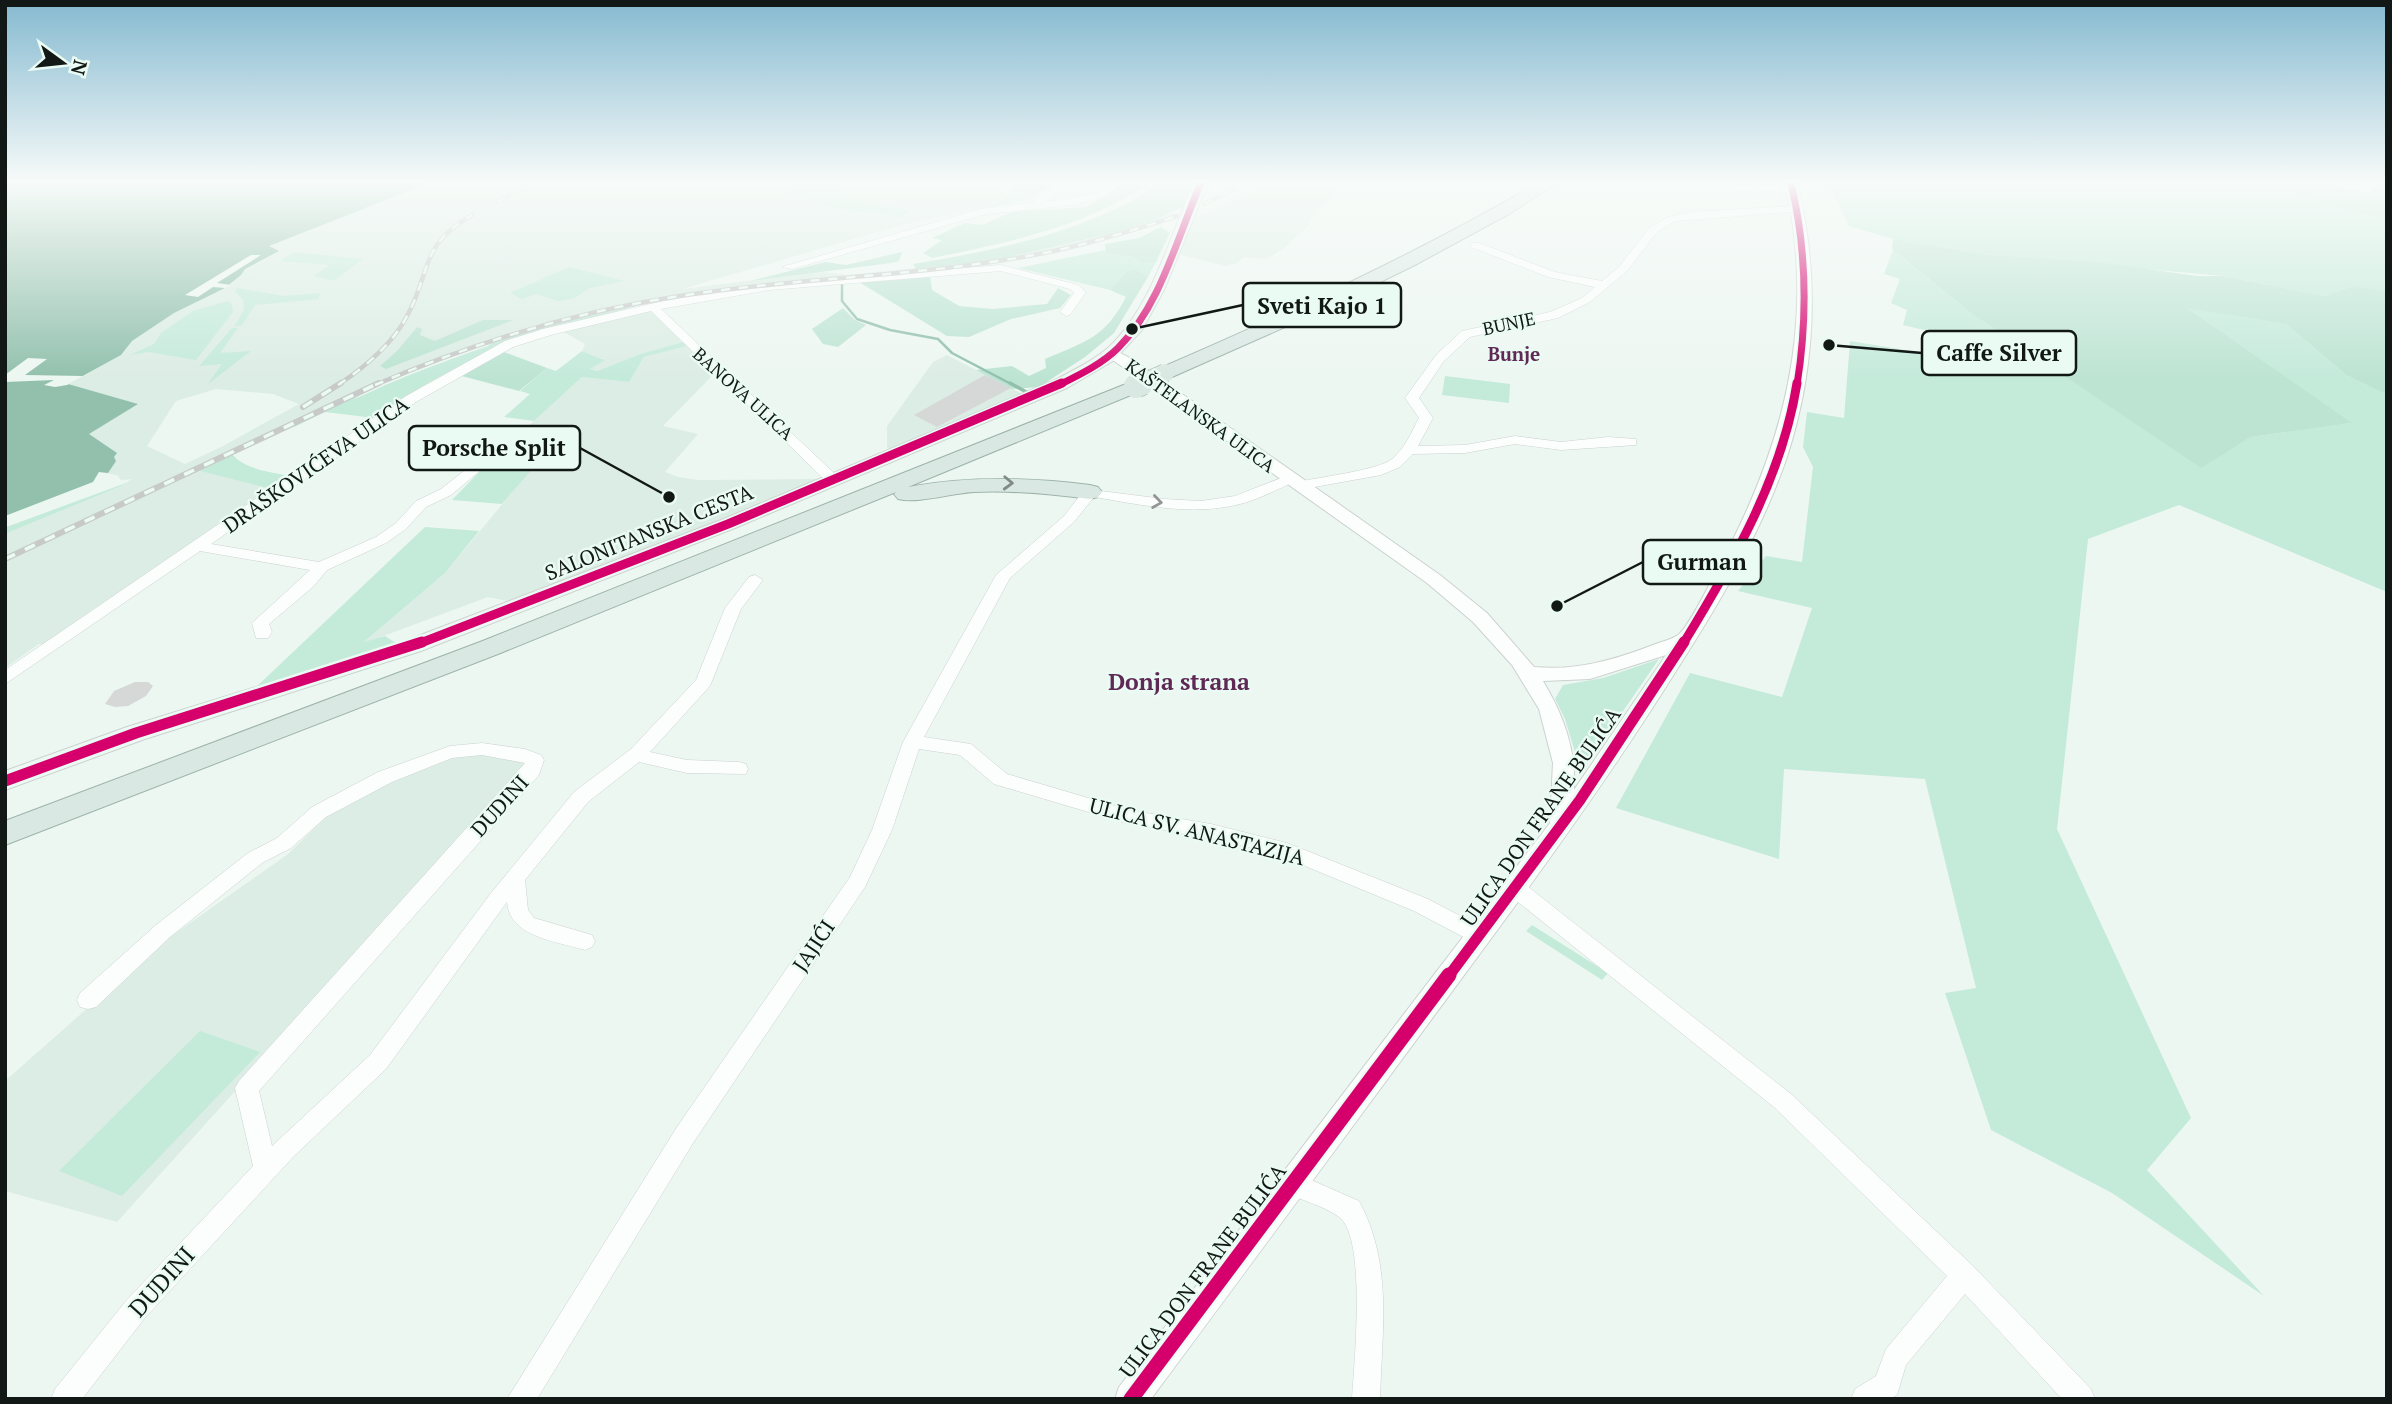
<svg xmlns="http://www.w3.org/2000/svg" width="2392" height="1404" font-family="'PT Serif',serif">
  <style>
    .built { fill: #dcede5; fill-rule: evenodd }
    .green { fill: #c4eada }
    .forest { fill: #bde4d3 }
    .water { fill: #92c0ad }
    .pier { fill: #edf7f2 }
    .lines { fill: none; stroke-linecap: round; stroke-linejoin: round }
    .stream-far1 { stroke: #92c0ad; stroke-width: 2.5 }
    .stream { stroke: #92c0ad; stroke-width: 3.5 }
    .building { fill: #d6d8d8 }
    .minor-casing { stroke: #cbd2cf; stroke-width: 1 }
    .tertiary-casing { stroke: #cbd2cf; stroke-width: 2 }
    .secondary-casing { stroke: #cbd2cf; stroke-width: 2 }
    .trunk-casing { stroke: #9cb3aa; stroke-width: 2 }
    .minor { fill: #fcfefd; fill-rule: evenodd }
    .tertiary { fill: #fcfefd; fill-rule: evenodd }
    .secondary { fill: #f0f5f4; fill-rule: evenodd }
    .trunk { fill: #dae8e4; fill-rule: evenodd }
    .rail-far1-casing { stroke: #c7cac8; stroke-width: 4.5 }
    .rail-casing { stroke: #c7cac8; stroke-width: 6 }
    .rail-far1 { stroke: #e9fbf3; stroke-width: 2.5; stroke-dasharray: 9; stroke-linecap: butt }
    .rail { stroke: #e9fbf3; stroke-width: 3.5; stroke-dasharray: 11; stroke-linecap: butt }
    .trunk-bridge-far1-casing { stroke: #9cb3aa; stroke-width: 19; stroke-linecap: butt }
    .trunk-bridge-casing { stroke: #9cb3aa; stroke-width: 25; stroke-linecap: butt }
    .trunk-bridge-far1 { stroke: #dae8e4; stroke-width: 18 }
    .trunk-bridge { stroke: #dae8e4; stroke-width: 24 }
    .cycleway-far3-casing { stroke: #e9fbf3; stroke-width: 10 }
    .cycleway-far2-casing { stroke: #e9fbf3; stroke-width: 12 }
    .cycleway-far1-casing { stroke: #e9fbf3; stroke-width: 16 }
    .cycleway-casing { stroke: #e9fbf3; stroke-width: 19 }
    .cycleway-far3 { stroke: #d6006c; stroke-width: 7 }
    .cycleway-far2 { stroke: #d6006c; stroke-width: 9 }
    .cycleway-far1 { stroke: #d6006c; stroke-width: 11 }
    .cycleway { stroke: #d6006c; stroke-width: 15 }
    .oneway { stroke: #808a87 }
    .oneway2 { stroke: #939695 }
    .labels { text-anchor: middle; stroke-width: 5; stroke-linejoin: round; paint-order: stroke }
    .far-street-label { font-size: 18px; fill: #121816; stroke: #e9fbf3 }
    .far-neighbourhood-label { font-size: 19px; font-weight: bold; fill: #602955; stroke: #e9fbf3 }
    .street-label { font-size: 21px; fill: #121816; stroke: #e9fbf3 }
    .neighbourhood-label { font-size: 23px; font-weight: bold; fill: #602955; stroke: #e9fbf3 }
    .near-street-label { font-size: 24px; fill: #121816; stroke: #e9fbf3 }
    .leader { fill: none; stroke: #121816; stroke-width: 2.5 }
    .callout-dot { fill: #121816; stroke: #e9fbf3; stroke-width: 2.5 }
    .callout { fill: #e9fbf3; stroke: #121816; stroke-width: 2.5 }
    .callout-label { font-size: 23px; text-anchor: middle; font-weight: bold; fill: #121816 }
  </style>
  <rect width="100%" height="100%" fill="#edf7f2"/>
  <path class="built" d="M429 183H997L1006 197 990 206 905 224 682 289 822 272 847 275 996 260 1118 232 1172 213 1180 216 1086 246 998 263 957 270 733 290 644 303 512 335 422 367 291 424 294 427 198 470 271 489 46 645 39 644 5 668V534L121 486 132 479 121 480 117 475 99 472 88 434 137 404 78 401 5 366 83 376 121 355 132 341 174 313 225 288 241 275 244 269 278 251 268 246ZM216 389 273 394 299 404 223 446 185 464 147 446 176 401Z
    M1270 183H1342L1308 222 1310 224 1283 249 1266 259 1244 257 1237 263 1225 266 1178 254 1192 219Z
    M650 309 683 342 640 354 597 371 589 370 604 359 582 351 585 344 562 331Z
    M687 346 711 377 663 426 698 434 665 472 678 477 698 480 820 479 513 602 488 597 362 644 445 573 535 465 490 461 582 377 629 382 644 357Z
    M947 355 1026 396 892 452 887 448V426L933 362Z
    M491 754 526 762 523 772 117 1222 5 1191V1081L160 944 288 854 331 812 400 777 454 755Z"/>
  <path class="green" d="M792 183H829L880 207H898L909 211 901 218 881 213 853 212 787 194 789 190 799 187Z
    M1016 183H1056L1027 200 988 208 1006 197Z
    M1828 183H2261L2387 221V291L2354 286 2324 296 2223 276 1989 255 1893 239 1849 226Z
    M1105 250 1106 254 1134 257 1141 263 1156 262 1148 277 1136 269 1126 272 1110 290 1018 268Z
    M1893 250 1972 314 2201 467 2251 437 2351 423 2185 307 2286 324 2346 375 2387 395V592L2179 505 2088 539 2057 829 2191 1118 2147 1170 2264 1296 2112 1193 1991 1130 1945 993 1976 988 1925 779 1784 769 1779 859 1616 808 1690 673 1782 697 1812 608 1738 591 1766 556 1802 562 1813 467 1803 447 1807 412 1844 418 1850 341 1955 358 1957 338 1903 325 1907 310 1891 303 1900 279 1884 274Z
    M294 252 363 259 334 281 314 276 329 265 280 261Z
    M569 267 625 281 590 288 574 298 558 301 537 294 522 299 510 293Z
    M238 288 283 296 320 293 318 299 255 305 242 325 234 327 244 310 243 300 235 291Z
    M228 301 232 305 233 312 196 360 149 352 130 355 154 344 161 333 193 311Z
    M650 302 498 345 421 387 374 418 325 412 294 427 290 424 362 392 354 399C368 394 381 386 395 381 424 369 456 357 488 346L494 341 562 322Z
    M232 328H238L220 353 251 351 208 384 222 364 199 366Z
    M683 342 687 346 644 357 629 382 582 377 534 421 504 417 530 394 520 391 547 368 556 371 582 351 605 360 590 369 597 371 640 354Z
    M1445 376 1510 384 1509 403 1442 395Z
    M232 454C245 470 272 472 290 476L271 489 197 470Z
    M490 461 536 465 502 504 452 500Z
    M126 483 121 486 5 534V527L9 526Z
    M425 527 479 531 445 573 364 642 385 636 396 643 252 691Z
    M1659 659 1581 772 1565 719 1555 699 1563 685 1603 678Z
    M1532 925 1608 973 1602 980 1526 931Z
    M200 1031 260 1052 122 1196 59 1171Z"/>
  <path class="forest" d="M1126 183H1149C1086 227 1006 243 932 258L923 253 942 240 932 238 965 223 982 225 1012 212 1086 207Z
    M1161 183H1197L1184 206 1157 219 1118 232 996 260 916 269 913 264C998 250 1088 232 1161 183Z
    M2261 183H2329L2336 187 2368 193 2381 183H2387V221Z
    M1161 227 1170 233 1156 262 1141 263 1134 257 1106 254 1105 244 1139 238Z
    M1893 239 1989 255 2097 262 2197 276H2223L2324 296 2354 286 2387 291V395L2346 375 2286 324 2187 308 2352 423 2251 437 2201 468 1972 314 1892 249Z
    M902 252 899 261 891 263 750 281 825 262 846 265Z
    M1136 269 1148 277 1114 333 1085 357 1039 387 1012 389 976 370 1012 366 1029 376 1046 368 1045 359C1086 341 1104 339 1126 297L1110 290 1126 272Z
    M930 276 932 290 959 306 993 309 1047 304 1058 288 1071 295 1060 308 1011 319 969 337 947 336 859 282Z
    M843 308 855 320 866 325 838 347 823 344 812 329Z
    M483 320H513L386 369 380 366 397 351 417 327 422 329 420 335 435 341Z
    M501 351 547 368 519 391 458 375Z"/>
  <path class="water" d="M5 183H429L269 246 279 251 245 269 241 275 225 288 174 313 132 341 121 355 68 384 138 404 89 434 117 453 114 457 116 461 108 473 99 472 93 482 5 516Z"/>
  <path class="pier" d="M251 255H261L217 283 231 285 225 288 213 287 198 297 185 295Z
    M28 358 47 359 25 375 83 376 67 385 55 387 44 385 54 380 5 382V375Z"/>
  <g class="lines">
    <path class="stream-far1" d="M842 284V301L857 319 890 330 938 339 952 353 1013 385"/>
    <path class="stream" d="M1010 383 1028 393"/>
  </g>
  <path class="building" d="M985 375 1011 388 937 427 914 415Z
    M135 682H148L153 686 146 696 128 706 115 707 105 704 114 691Z"/>
  <g class="lines">
    <defs>
      <path id="minor" d="M1055 183H1065L1046 202 1097 193 1111 183H1122L1105 197 1072 205 986 214 792 269 782 267 981 209 1032 203Z
        M1632 183 1793 186 1798 189 1793 192 1637 186Z
        M1798 206 1803 209 1802 211 1675 221 1657 232 1627 271 1590 302 1558 318 1470 337 1444 361 1419 398 1433 418 1418 446 1465 445 1515 436 1561 442 1608 437 1636 439V445L1561 450 1515 444 1465 453 1413 454 1400 467 1381 475 1298 490 1291 486 1293 483C1314 478 1380 470 1392 459 1405 448 1411 433 1419 418L1405 398 1436 355 1462 331 1550 312 1582 298 1595 287 1548 277 1471 247V243H1479L1555 272 1602 281 1619 267 1649 228 1668 217 1691 212Z
        M1001 265 1078 285 1086 292 1070 315 1066 316 1060 312 1074 293 1070 289 1001 271 769 290 661 309 838 477V483H828L651 311 551 335 513 347 416 402 211 544 319 562 376 537 396 523 416 501 441 489 469 467 474 466 481 470 451 495 426 507 406 529 386 543 327 570 314 586 269 624 272 632 268 638H256L252 623 310 570 200 551 5 684V670L406 396 505 341 543 329 693 294 769 284Z
        M1289 475 1296 479 1294 482C1278 489 1261 498 1244 503 1194 517 1143 505 1094 497L1074 522 1010 578 924 737 971 744 1007 774 1129 810 1211 824 1287 843 1428 899 1487 930 1490 936 1487 942 1480 944 1473 942 1414 911 1276 854 1211 838 1129 824 994 784 960 755 919 749 892 830 865 887 693 1143 537 1399H507L677 1127 850 877 872 830 903 742 996 575 1064 516 1085 489 1164 499 1201 501 1235 496Z
        M755 575 763 580 741 609 710 686 650 752 687 760 739 762 746 764 748 769 746 774 687 773 639 762 588 802 525 880 528 910 534 918 592 935 595 941 592 947 585 950C557 941 510 938 507 902L386 1069 293 1157 144 1319 82 1399H51L55 1389 126 1301 253 1166 235 1088 239 1081 525 763 482 755 452 758 392 782 326 817 291 848 262 863 170 937 96 1007 88 1009 80 1007 77 1000 80 993 156 925 248 853 277 838 312 807 378 772 450 746 482 743 525 749 541 755 544 760 539 775 259 1091 272 1146 370 1055 491 893 574 792 631 749 696 680 725 608 749 577Z
        M1515 880 1522 882 1791 1094 1973 1266 2091 1389 2095 1399H2062L1965 1294 1906 1365 1897 1395 1890 1399H1851L1855 1389 1876 1376 1886 1349 1947 1276 1775 1108 1508 894 1505 888 1508 882Z
        M1293 1172 1359 1201C1393 1264 1382 1330 1380 1399H1352C1354 1365 1367 1237 1339 1217 1324 1206 1301 1200 1284 1192L1281 1184 1284 1176Z"/>
      <path id="tertiary" d="M1785 183H1797C1820 274 1816 368 1787 457 1761 533 1719 604 1676 671 1618 764 1555 852 1490 940 1377 1093 1265 1246 1151 1399H1115L1119 1387 1550 823 1553 763 1539 709 1512 665 1473 622 1427 583 1103 353 1111 348 1135 361 1440 575 1487 613 1534 667C1576 671 1614 660 1653 645 1660 642 1671 640 1678 635 1688 628 1709 585 1716 572 1784 448 1817 323 1785 183ZM1666 655 1574 790C1576 749 1564 716 1543 681L1590 679Z"/>
      <path id="secondary" d="M1194 183H1208L1164 290 1142 330 1113 361 1067 388 735 528 421 651 145 739 5 790V771L127 727 405 641 721 520 1055 380C1075 369 1098 359 1114 342 1154 300 1170 235 1194 183Z"/>
      <path id="trunk" d="M1538 183H1557L1509 214 1415 265 1319 312 1172 377H1158L1155 373 1158 369C1288 313 1416 254 1538 183Z
        M1136 380 1143 382 1146 386 1143 390 908 487C969 476 1028 477 1090 485L1098 487 1102 492 1098 497 1090 499C1052 494 1013 490 974 492 952 493 918 504 898 499L894 494 896 492 498 654 5 845V821L480 642Z"/>
    </defs>
    <use href="#minor" class="minor-casing"/>
    <use href="#tertiary" class="tertiary-casing"/>
    <use href="#secondary" class="secondary-casing"/>
    <use href="#trunk" class="trunk-casing"/>
    <use href="#minor" class="minor"/>
    <use href="#tertiary" class="tertiary"/>
    <use href="#secondary" class="secondary"/>
    <use href="#trunk" class="trunk"/>
    <defs>
      <path id="rail-far1" d="M497 202 533 183
        M1204 204 1245 183
        M338 385C365 367 392 345 407 316 432 270 419 246 472 215
        M375 385C473 343 574 312 680 296 799 277 920 277 1039 254 1086 245 1131 231 1177 216"/>
      <path id="rail" d="M303 407 341 383
        M5 559 379 383"/>
    </defs>
    <use href="#rail-far1" class="rail-far1-casing"/>
    <use href="#rail" class="rail-casing"/>
    <use href="#rail-far1" class="rail-far1"/>
    <use href="#rail" class="rail"/>
    <defs>
      <path id="trunk-bridge-far1" d="M1138 385 1165 373"/>
      <path id="trunk-bridge" d="M1136 386 1142 383"/>
    </defs>
    <use href="#trunk-bridge-far1" class="trunk-bridge-far1-casing"/>
    <use href="#trunk-bridge" class="trunk-bridge-casing"/>
    <use href="#trunk-bridge-far1" class="trunk-bridge-far1"/>
    <use href="#trunk-bridge" class="trunk-bridge"/>
    <defs>
      <path id="cycleway-far3" d="M1791 183C1807 251 1808 316 1797 385
        M1059 385C1079 375 1102 364 1118 348 1161 305 1177 237 1201 183"/>
      <path id="cycleway-far2" d="M418 644 728 524 1062 383
        M1683 644C1732 564 1782 478 1797 383"/>
      <path id="cycleway-far1" d="M5 781 136 733 422 642
        M1448 977 1580 800 1684 642"/>
      <path id="cycleway" d="M1131 1399 1449 975"/>
    </defs>
    <use href="#cycleway-far3" class="cycleway-far3-casing"/>
    <use href="#cycleway-far2" class="cycleway-far2-casing"/>
    <use href="#cycleway-far1" class="cycleway-far1-casing"/>
    <use href="#cycleway" class="cycleway-casing"/>
    <use href="#cycleway-far3" class="cycleway-far3"/>
    <use href="#cycleway-far2" class="cycleway-far2"/>
    <use href="#cycleway-far1" class="cycleway-far1"/>
    <use href="#cycleway" class="cycleway"/>
  </g>
  <defs><path id="oneway-chevron" d="M-2-3.5L2.5 0L-2 3.5" fill="none" stroke-width="1.6" stroke-linecap="round" stroke-linejoin="round" transform="scale(1.75)"/></defs>
  <use class="oneway" href="#oneway-chevron" transform="translate(1008 483) rotate(2)"/>
  <use class="oneway2" href="#oneway-chevron" transform="translate(1157 502) rotate(8)"/>
  <linearGradient id="sky" x2="0" y2="1"><stop stop-color="#85b9d0"/><stop offset="0.48" stop-color="#f7fbf9"/><stop offset="1" stop-color="#f7fbf9" stop-opacity="0"/></linearGradient>
  <rect width="2392" height="379" fill="url(#sky)"/>
  <g class="labels">
    <g class="far-street-label">
      <text transform="translate(1509 324) rotate(-12)" y="6">BUNJE</text>
      <text transform="translate(743 394) rotate(42)" y="6">BANOVA ULICA</text>
      <text transform="translate(1200 416) rotate(36)" y="6">KAŠTELANSKA ULICA</text>
    </g>
    <g class="far-neighbourhood-label">
      <text x="1514" y="361">Bunje</text>
    </g>
    <g class="street-label">
      <text transform="translate(316 465) rotate(-35)" y="7">DRAŠKOVIĆEVA ULICA</text>
      <text transform="translate(649 533) rotate(-22)" y="7">SALONITANSKA CESTA</text>
      <text transform="translate(500 806) rotate(-48)" y="7">DUDINI</text>
      <text transform="translate(1541 817) rotate(-55)" y="7">ULICA DON FRANE BULIĆA</text>
      <text transform="translate(1197 832) rotate(14)" y="7">ULICA SV. ANASTAZIJA</text>
      <text transform="translate(814 946) rotate(-56)" y="7">JAJIĆI</text>
      <text transform="translate(1203 1271) rotate(-53)" y="7">ULICA DON FRANE BULIĆA</text>
    </g>
    <g class="neighbourhood-label">
      <text x="1179" y="690">Donja strana</text>
    </g>
    <g class="near-street-label">
      <text transform="translate(162 1282) rotate(-48)" y="8">DUDINI</text>
    </g>
  </g>
  <path class="leader" d="M1132 329L1243 305M1829 345L1922 353M669 497L580 448M1557 606L1643 562"/>
  <g class="callout-dot">
    <circle cx="1132" cy="329" r="7"/>
    <circle cx="1829" cy="345" r="7"/>
    <circle cx="669" cy="497" r="7"/>
    <circle cx="1557" cy="606" r="7"/>
  </g>
  <g class="callout">
    <rect x="1243" y="283" width="158" height="44" rx="7"/>
    <rect x="1922" y="331" width="154" height="44" rx="7"/>
    <rect x="409" y="426" width="171" height="44" rx="7"/>
    <rect x="1643" y="540" width="118" height="44" rx="7"/>
  </g>
  <g class="callout-label">
    <text x="1322" y="314">Sveti Kajo 1</text>
    <text x="1999" y="361">Caffe Silver</text>
    <text x="494" y="456">Porsche Split</text>
    <text x="1702" y="570">Gurman</text>
  </g>
  <rect width="2392" height="1404" fill="none" stroke="#121816" stroke-width="14"/>
  <g transform="translate(63 63) rotate(105)" stroke="#e9fbf3" stroke-width="5" paint-order="stroke">
  <path d="M0-5L12 26L0 18L-12 26Z" fill="#121816"/>
  <text y="-10" font-size="19" font-weight="bold" text-anchor="middle" fill="#121816">N</text>
  </g>
</svg>
